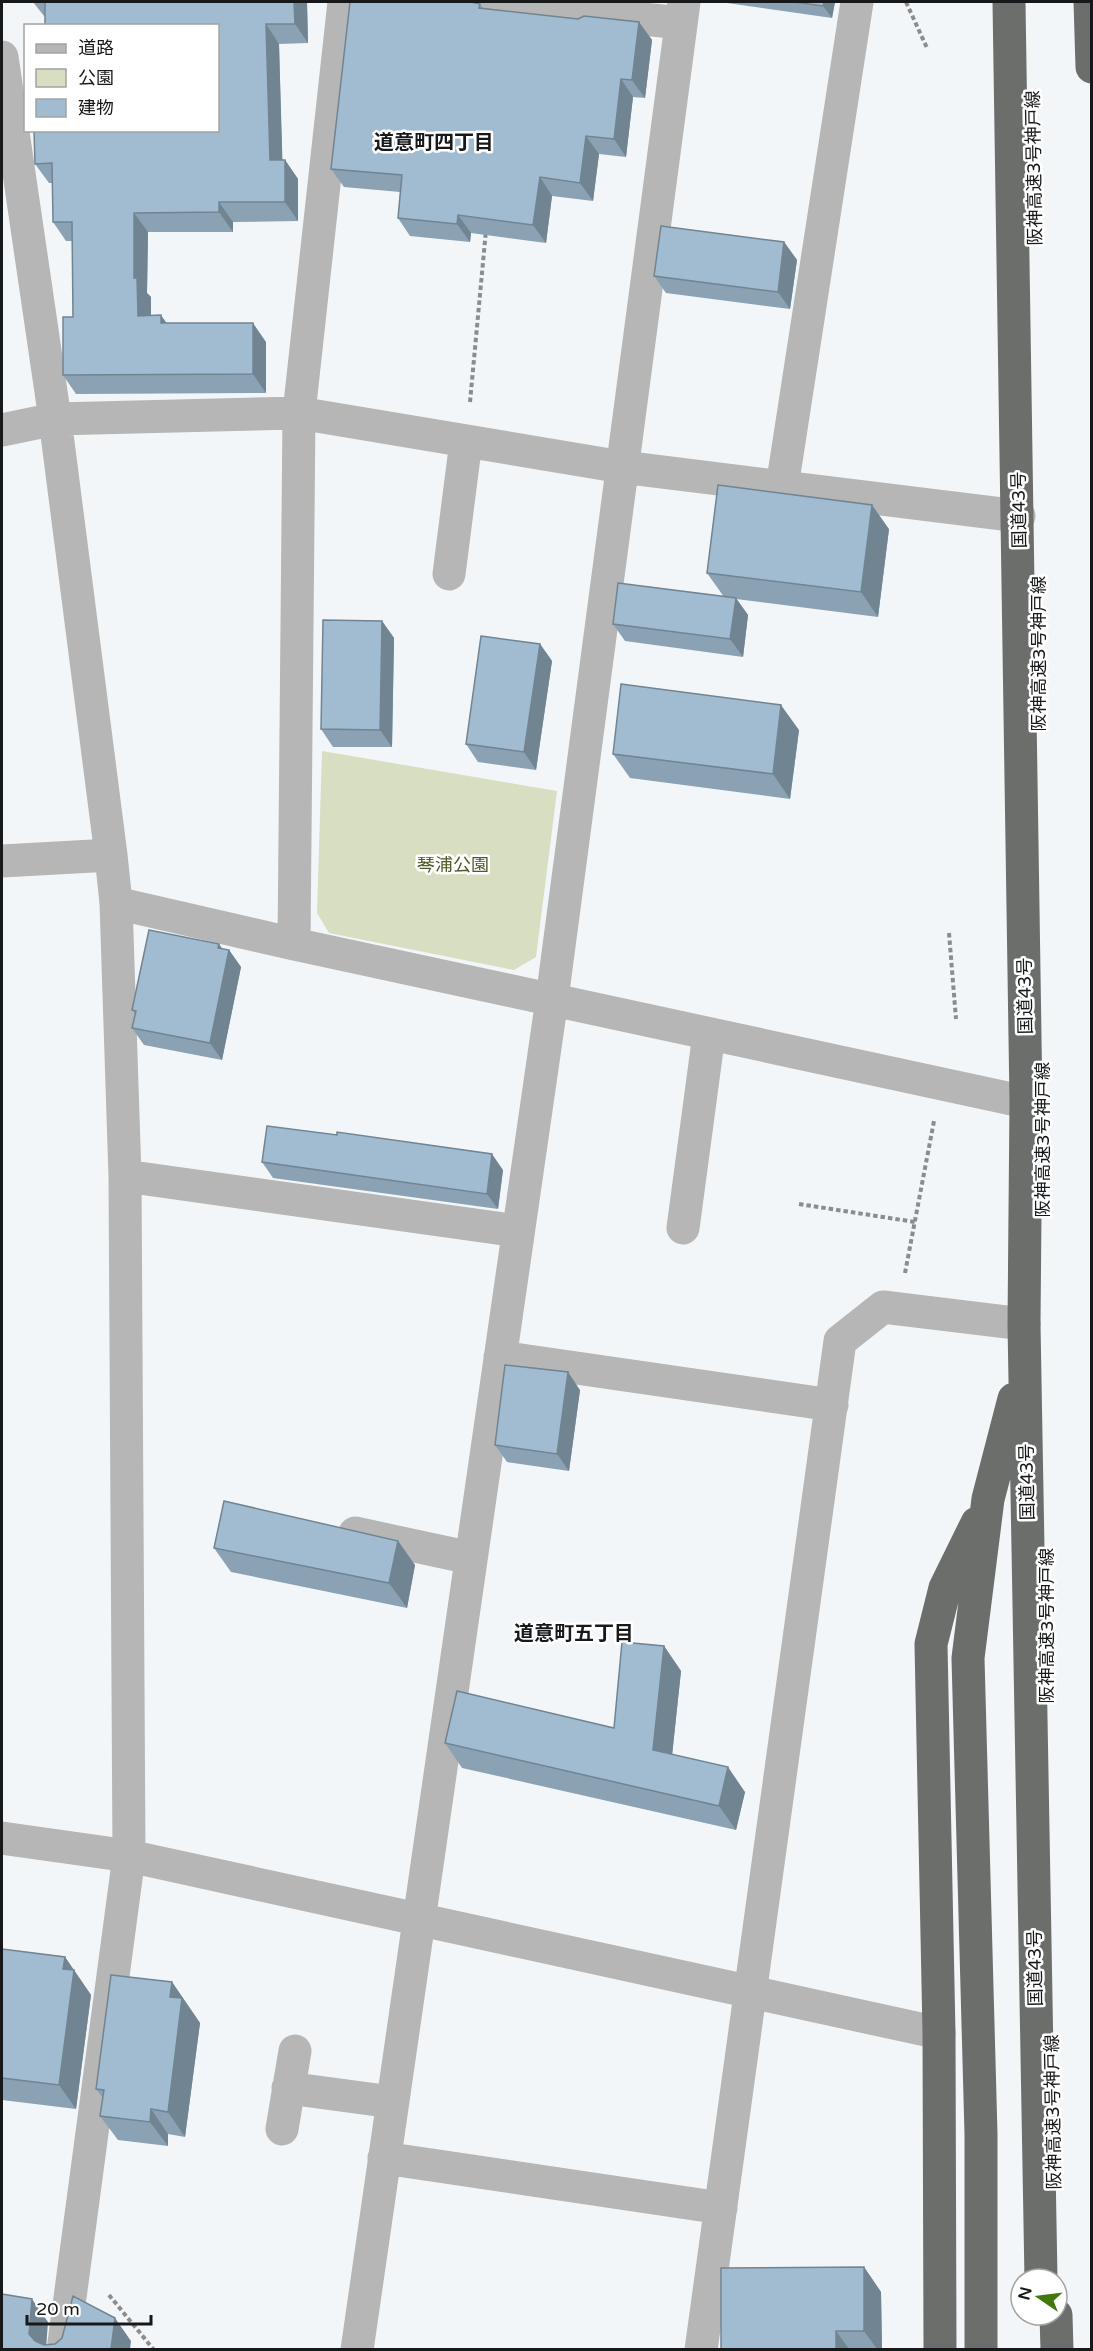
<svg xmlns="http://www.w3.org/2000/svg" width="1093" height="2351" font-family="'Varela Round','Noto Sans JP',sans-serif">
  <style>
    .green { fill: #d8dec2 }
    .lines { fill: none; stroke-linecap: round; stroke-linejoin: round }
    .path { stroke: #8a8c8d; stroke-width: 4; stroke-dasharray: 4.5 3; stroke-linecap: butt }
    .minor { stroke: #b5b6b5; stroke-width: 33 }
    .highway { stroke: #6c6e6c; stroke-width: 33 }
    .highway-bridge { stroke: #6c6e6c; stroke-width: 33 }
    .wall { fill: #8aa2b4 }
    .shaded-wall { fill: #718492 }
    .building { fill: #a1bcd1; stroke: #718492; stroke-width: 1.5 }
    .labels { text-anchor: middle; stroke-width: 5; stroke-linejoin: round; paint-order: stroke }
    .street-label { font-size: 18px; fill: #171819; stroke: #fff }
    .park-label { font-size: 18px; fill: #505928; stroke: #fff }
    .neighbourhood-label { font-size: 20px; font-weight: bold; fill: #171819; stroke: #fff }
  </style>
  <rect width="100%" height="100%" fill="#f3f6f8"/>
  <path class="green" d="M322 751 557 791 536 957 514 970 329 933 317 913Z"/>
  <g class="lines">
    <path class="path" d="M906 2 927 48
      M470 402 486 230
      M949 933 956 1019
      M799 1204 915 1222
      M905 1273 934 1121
      M109 2295 154 2350"/>
    <path class="minor" d="M484 2 681 23
      M2 57 55 419 111 855 116 903 125 1176 129 1856 63 2350
      M2 430 55 419 299 413 622 467 1019 516
      M782 487 857 2
      M449 574 466 441
      M2 861 111 855
      M116 903 294 944 1026 1102
      M294 944 299 413 344 2
      M125 1176 518 1231
      M683 1228 709 1034
      M500 1357 832 1405
      M355 1533 471 1558
      M2 1838 129 1856 939 2033
      M288 2088 392 2102
      M282 2129 295 2051
      M384 2158 721 2208
      M357 2350 552 999 684 2
      M701 2350 840 1341 883 1307 1024 1324"/>
    <path class="highway" d="M1009 2 1026 1102 1024 1324 1041 2279
      M1056 2315 1057 2350
      M940 2350 939 2033 931 1644 945 1588 977 1523
      M981 2350V2134L968 1658 988 1499 1014 1399"/>
    <path class="highway-bridge" d="M1090 2 1092 67"/>
  </g>
  <path class="wall" d="M33 2H307L308 43 279 44 282 160H285L298 179V221L233 222V232H148L147 293 151 297V315L166 323 266 342V393L76 394 63 375 73 317 72 241H66L53 222V183H49L35 164 218 130V26L44 16Z
    M720 2H835L832 18Z
    M480 4 483 8 578 19 639 22 652 40 645 98 633 97 626 157 599 154 593 201 552 196 546 243 471 233 470 242 410 236 398 218 400 192 344 187 331 169Z
    M784 242 797 260 790 309 666 293 654 276Z
    M889 529 878 617 736 599 748 615 743 657 625 641 613 624 724 597 707 573Z
    M382 621 394 638 392 747H333L321 729Z
    M540 644 552 661 536 770 478 762 466 744Z
    M799 730 790 799 630 778 613 754Z
    M219 944 222 949 229 950 241 967 222 1060 144 1045 132 1028 135 1014 132 1010Z
    M337 1135 503 1170 498 1209 273 1178 262 1162Z
    M580 1390 569 1471 507 1462 495 1445Z
    M398 1541 415 1565 407 1608 231 1572 214 1548Z
    M664 1646 681 1671 672 1755 745 1792 736 1830 462 1768 445 1743 614 1728Z
    M2 1949 65 1957 91 1995 76 2109 2 2100Z
    M172 1982 200 2023 185 2137 168 2134V2146L118 2140 100 2116 103 2098 96 2089Z
    M864 2267 881 2292 882 2349H721Z"/>
  <path class="shaded-wall" d="M294 2H307L308 43 295 24Z
    M824 2H835L832 18 823 6Z
    M639 22 652 40 645 98 632 80Z
    M266 24 279 44 283 179 270 160Z
    M621 79 633 97 626 157 614 139Z
    M586 136 599 154 593 201 580 183Z
    M285 160 298 179V221L285 202Z
    M540 177 552 196 546 243 533 225Z
    M219 202 233 222V232L219 212Z
    M134 213 148 232 147 293 151 297V335L138 316 134 278Z
    M458 215 471 233 470 242 457 224Z
    M784 242 797 260 790 309 778 292Z
    M161 315 174 334 161 323Z
    M253 323 266 342V393L253 374Z
    M872 505 889 529 878 617 861 592Z
    M736 598 748 615 743 657 730 639Z
    M382 621 394 638 392 747 380 730Z
    M540 644 552 661 536 770 524 752Z
    M781 705 799 730 790 799 773 774Z
    M219 944 228 957 229 950 241 967 222 1060 210 1043Z
    M492 1154 503 1170 498 1209 487 1194Z
    M568 1372 580 1390 569 1471 557 1454Z
    M398 1541 415 1565 407 1608 389 1583Z
    M664 1646 681 1671 670 1775 653 1750Z
    M728 1767 745 1792 736 1830 719 1806Z
    M65 1957 91 1995 76 2109 59 2085 63 1969Z
    M172 1982 200 2023 185 2137 168 2112 170 1997Z
    M151 2109 168 2134V2146L150 2122Z
    M864 2267 881 2292 882 2349H877L864 2331Z
    M32 2299 48 2322 46 2349H41L29 2334Z
    M115 2318 131 2341 130 2349H111Z
    M836 2331 849 2349H836Z"/>
  <path class="building" d="M45 2H294L295 24H266L270 160H285V202H219V212L134 213V278H137L138 316 161 315V323H253V374L63 375V317H73L72 222H53L52 163 35 164 34 130H218V26H45Z
    M350 2H471L480 4 479 8 578 19 584 16 639 22 632 80 621 79 614 139 586 136 580 183 540 177 533 225 458 215 457 224 398 218 402 175 331 169Z
    M795 2H824L823 6Z
    M661 226 784 242 778 292 654 276Z
    M718 485 872 505 861 592 707 573Z
    M618 583 736 598 730 639 613 624Z
    M323 620 382 621 380 730 321 729Z
    M481 636 540 644 524 752 466 744Z
    M621 684 781 705 773 774 613 754Z
    M149 930 219 944 218 948 229 950 210 1043 132 1028 136 1011 132 1010Z
    M267 1126 337 1135V1132L492 1154 487 1194 262 1162Z
    M505 1365 568 1372 557 1454 495 1445Z
    M224 1501 398 1541 389 1583 214 1548Z
    M622 1642 664 1646 653 1750 728 1767 719 1806 445 1743 457 1691 614 1728Z
    M2 1949 65 1957 63 1969 74 1970 59 2085 2 2078Z
    M111 1975 172 1982 170 1997 182 1998 168 2112 151 2109 150 2122 100 2116 104 2090 96 2089Z
    M864 2267V2331H836V2349H721V2268Z
    M2 2294 32 2299 29 2334 35 2341 44 2345 55 2344 62 2338 73 2296 115 2318 111 2349H2Z"/>
  <g class="labels">
    <g class="street-label">
      <text transform="translate(1034 168) rotate(-91)" y="6">阪神高速3号神戸線</text>
      <text transform="translate(1019 510) rotate(-91)" y="6">国道43号</text>
      <text transform="translate(1039 654) rotate(-90)" y="6">阪神高速3号神戸線</text>
      <text transform="translate(1025 996) rotate(-91)" y="6">国道43号</text>
      <text transform="translate(1043 1140) rotate(-90)" y="6">阪神高速3号神戸線</text>
      <text transform="translate(1027 1482) rotate(-91)" y="6">国道43号</text>
      <text transform="translate(1047 1626) rotate(-90)" y="6">阪神高速3号神戸線</text>
      <text transform="translate(1035 1968) rotate(-91)" y="6">国道43号</text>
      <text transform="translate(1053 2112) rotate(-91)" y="6">阪神高速3号神戸線</text>
    </g>
    <g class="park-label">
      <text x="453" y="871">琴浦公園</text>
    </g>
    <g class="neighbourhood-label">
      <text x="434" y="149">道意町四丁目</text>
      <text x="574" y="1640">道意町五丁目</text>
    </g>
  </g>
  <rect width="1093" height="2351" fill="none" stroke="#171819" stroke-width="6"/>
  <rect x="24" y="24" width="195" height="108" fill="#ffffff" stroke="#a2a3a3" stroke-width="1.5"/>
  <rect x="36" y="44" width="30" height="9" fill="#b5b6b5" stroke="#a2a3a3" stroke-width="1.5"/>
  <text x="78" y="54" font-size="18" fill="#171819">道路</text>
  <rect x="36" y="69" width="30" height="18" fill="#d8dec2" stroke="#a2a3a3" stroke-width="1.5"/>
  <text x="78" y="84" font-size="18" fill="#171819">公園</text>
  <rect x="36" y="99" width="30" height="18" fill="#a1bcd1" stroke="#a2a3a3" stroke-width="1.5"/>
  <text x="78" y="114" font-size="18" fill="#171819">建物</text>
  <g transform="translate(1039 2297) rotate(284)"><circle r="28" fill="#ffffff" stroke="#a2a3a3" stroke-width="1.5"/>
  <path d="M0-4.5L10 22L0 15L-10 22Z" fill="#40780b"/>
  <text y="-9" font-size="16" font-weight="bold" text-anchor="middle" fill="#171819">N</text>
  </g>
  <path d="M27 2315v9h124v-9" fill="none" stroke="#171819" stroke-width="3"/>
  <text x="36" y="2315" font-size="18" fill="#171819" stroke="#ffffff" stroke-width="4.5" paint-order="stroke">20 m</text>
</svg>
